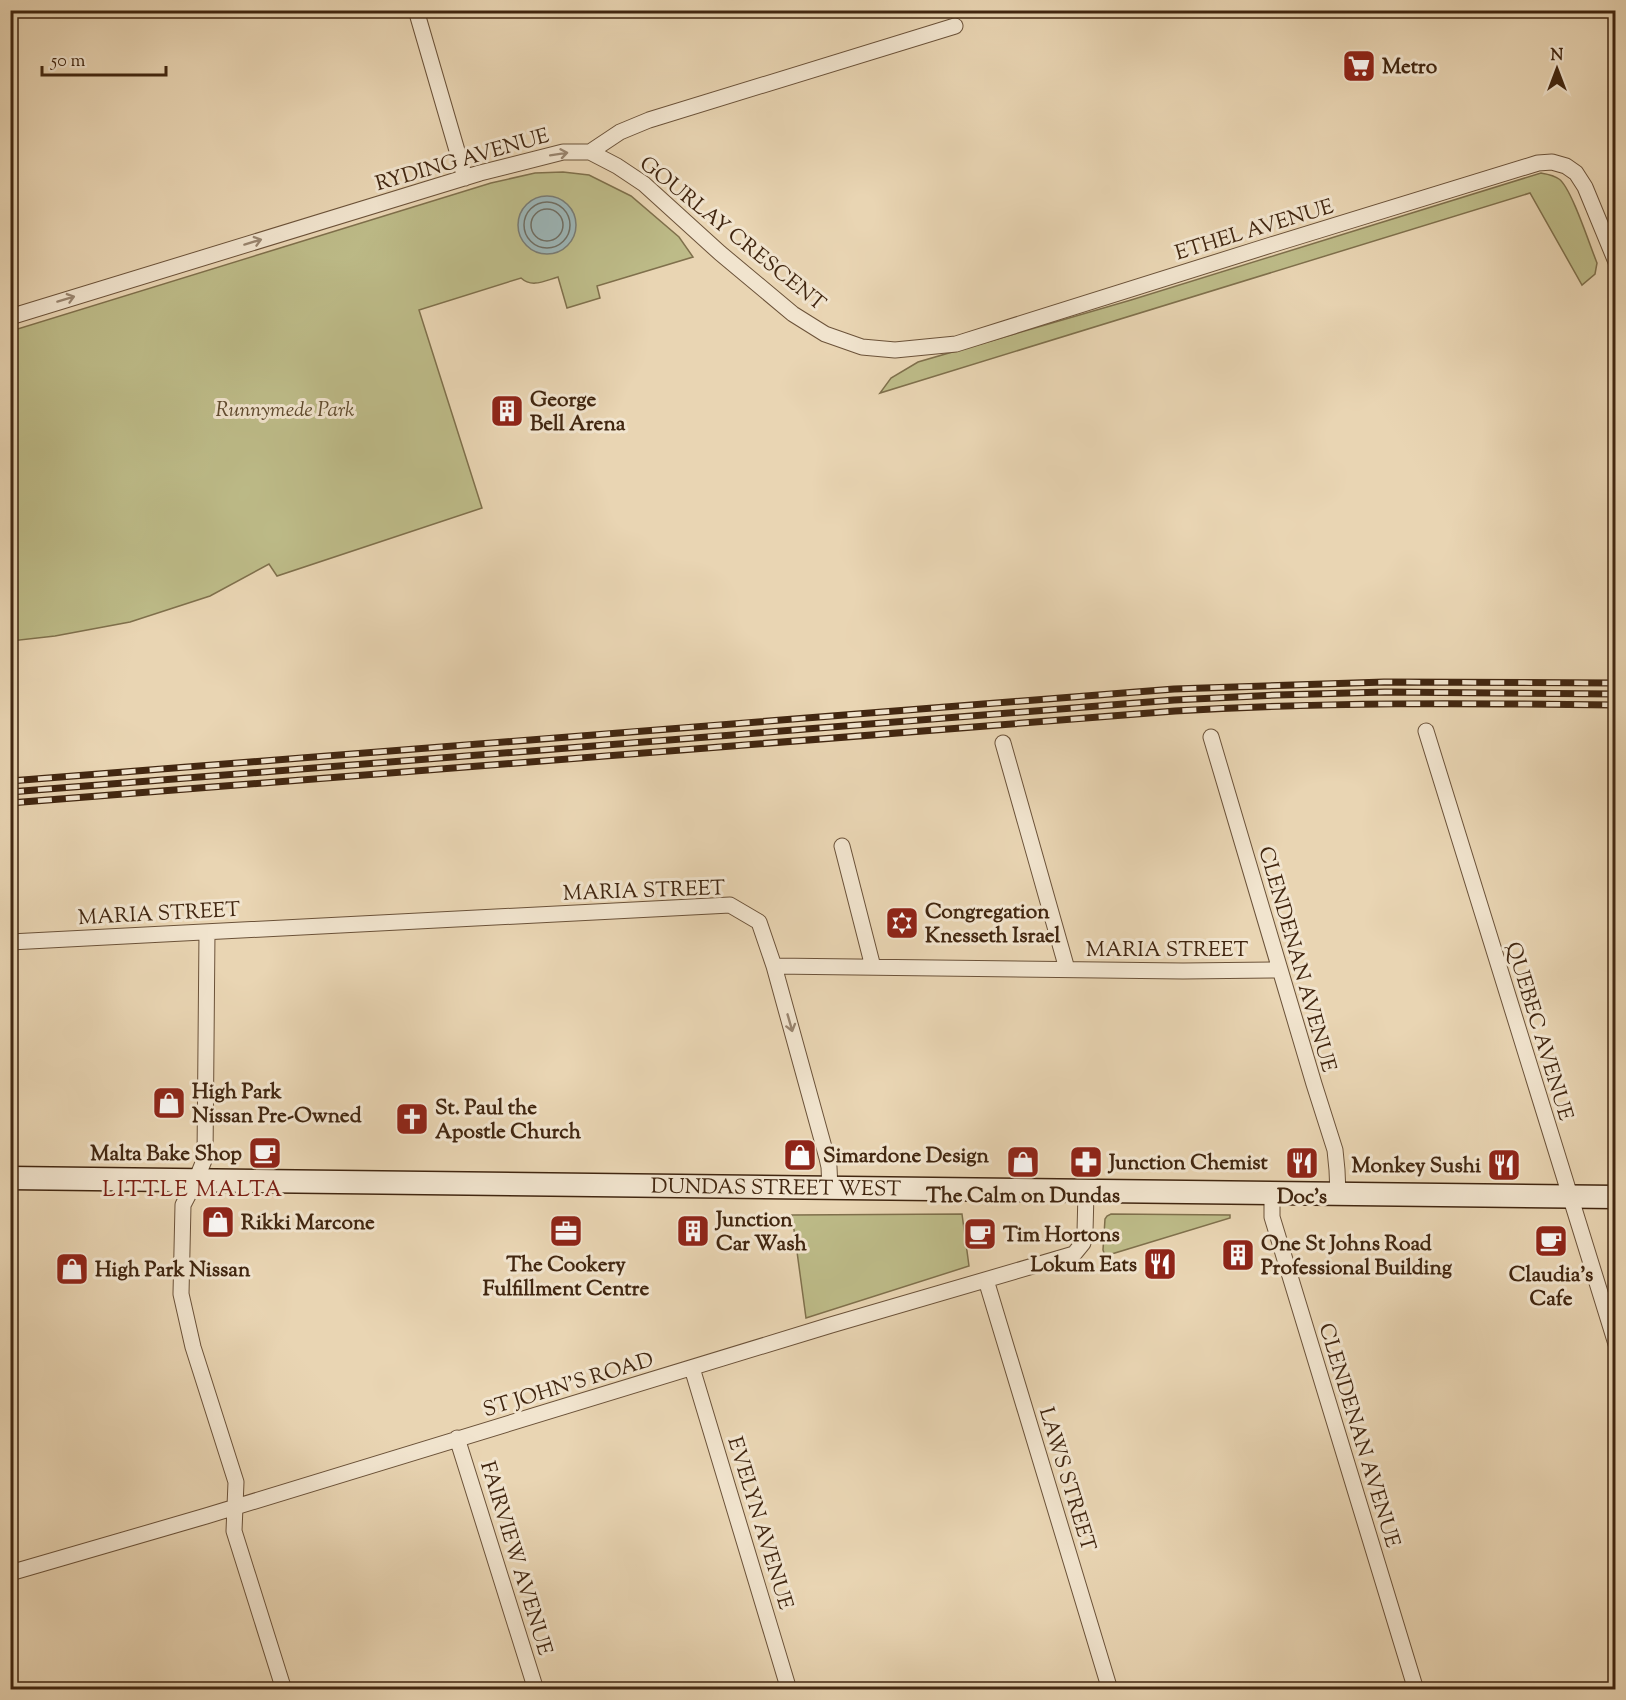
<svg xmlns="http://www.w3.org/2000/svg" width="1626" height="1700" font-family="'Sorts Mill Goudy',serif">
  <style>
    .green { fill: #bdbb88; stroke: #7f704c; stroke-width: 1.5 }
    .water { fill: #9cb6b8; stroke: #787c75; stroke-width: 1.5 }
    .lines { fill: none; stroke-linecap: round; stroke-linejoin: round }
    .shore { stroke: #6e6e64; stroke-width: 1.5 }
    .street-casing { stroke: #6b5239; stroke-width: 17 }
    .secondary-casing { stroke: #412610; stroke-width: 25 }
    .street { stroke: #f1e4ce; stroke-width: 15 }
    .secondary { stroke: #f1e4ce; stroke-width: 22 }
    .rail-casing { stroke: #412610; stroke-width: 7 }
    .rail { stroke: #f1e4ce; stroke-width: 4.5; stroke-dasharray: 14; stroke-linecap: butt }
    .oneway { stroke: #99856f }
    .labels { text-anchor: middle; stroke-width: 6; stroke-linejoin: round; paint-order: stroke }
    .poi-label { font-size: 21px; font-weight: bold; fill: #412610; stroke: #f1e4ce; text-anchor: start }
    .street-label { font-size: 21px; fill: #412610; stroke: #f1e4ce }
    .park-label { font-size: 21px; font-style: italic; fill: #604b2e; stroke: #f1e4ce }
    .neighbourhood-label { font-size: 22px; letter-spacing: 1.5px; fill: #7a1f14; stroke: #f1e4ce }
  </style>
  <rect width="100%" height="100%" fill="#e9d5b3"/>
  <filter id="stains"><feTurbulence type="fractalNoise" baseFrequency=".00333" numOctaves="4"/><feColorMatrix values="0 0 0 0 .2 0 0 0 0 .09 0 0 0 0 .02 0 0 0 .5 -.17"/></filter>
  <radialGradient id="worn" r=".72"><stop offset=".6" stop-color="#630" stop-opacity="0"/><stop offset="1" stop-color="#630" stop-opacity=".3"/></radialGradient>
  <path class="green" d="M563 172 589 175 631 196 679 237 693 257 597 286 600 298 567 308 558 277C544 281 532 288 521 278L419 310 482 508 277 576 269 564 210 596 130 622 55 636 11 641V331L491 183 535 173Z
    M1541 173C1547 174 1554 175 1559 179 1571 187 1590 246 1597 263L1595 274 1582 285 1530 193 880 393 891 378 918 362 1131 300Z
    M962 1214 969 1266 806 1318 792 1215Z
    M1111 1214 1230 1215V1218L1105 1256 1103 1250 1105 1219 1107 1216Z"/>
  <path class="water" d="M518 225a29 29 0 1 1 58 0a29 29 0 1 1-58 0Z"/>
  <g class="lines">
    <path class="shore" d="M524 225a23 23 0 1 1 46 0a23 23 0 1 1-46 0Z
      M531 225a16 16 0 1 1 32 0a16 16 0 1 1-32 0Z"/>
    <defs>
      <path id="street" d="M416 10 465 178
        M590 152 617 166 644 184 720 253 793 314 825 334 862 347 895 350 956 344 1271 245 1538 163 1552 162 1566 166 1576 173 1585 187 1616 262
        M10 317 480 173 563 152H590L620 132 649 120 955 26
        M1426 731 1616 1344
        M1211 737 1314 1084 1335 1150 1337 1170 1338 1194
        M1003 743 1067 969
        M842 846 873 967
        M207 932 205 1158 196 1180 183 1205 181 1294 193 1347 236 1482 234 1531 284 1690
        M10 942 730 905 759 922 774 966 827 1158 829 1167 830 1189
        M774 966 1183 971 1280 970
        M1272 1192V1217L1416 1690
        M986 1280 1110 1690
        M692 1368 789 1690
        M457 1438 536 1690
        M10 1573 206 1516 831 1325 1074 1254 1083 1243 1085 1232 1086 1192"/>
      <g id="secondary">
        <path id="s1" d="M10 1178 1616 1197"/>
      </g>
    </defs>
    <use href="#street" class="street-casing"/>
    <use href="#secondary" class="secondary-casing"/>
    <use href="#street" class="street"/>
    <use href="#secondary" class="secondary"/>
    <defs>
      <path id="rail" d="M10 781 1174 689 1384 682 1616 683
        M10 792 1174 700 1277 695 1385 692 1616 694
        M10 803 1175 711C1322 702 1468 703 1616 705"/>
    </defs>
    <use href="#rail" class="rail-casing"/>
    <use href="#rail" class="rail"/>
  </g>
  <defs><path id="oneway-shaft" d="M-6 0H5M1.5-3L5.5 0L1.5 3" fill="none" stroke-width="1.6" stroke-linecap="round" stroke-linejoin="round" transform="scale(1.5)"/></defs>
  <g class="oneway">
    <use href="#oneway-shaft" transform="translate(559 154) rotate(-9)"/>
    <use href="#oneway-shaft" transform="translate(253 242) rotate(-17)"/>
    <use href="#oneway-shaft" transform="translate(66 299) rotate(-17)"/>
    <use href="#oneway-shaft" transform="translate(790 1023) rotate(74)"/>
  </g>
  <defs>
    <symbol id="supermarket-square" viewBox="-11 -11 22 22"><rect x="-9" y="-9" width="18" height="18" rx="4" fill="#8f2418" stroke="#f1e4ce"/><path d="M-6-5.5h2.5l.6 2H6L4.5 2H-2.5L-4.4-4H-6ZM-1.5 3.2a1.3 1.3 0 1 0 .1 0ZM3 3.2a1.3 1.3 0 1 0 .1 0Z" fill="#fff"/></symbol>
    <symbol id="building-square" viewBox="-11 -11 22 22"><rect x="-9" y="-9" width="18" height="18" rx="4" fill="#8f2418" stroke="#f1e4ce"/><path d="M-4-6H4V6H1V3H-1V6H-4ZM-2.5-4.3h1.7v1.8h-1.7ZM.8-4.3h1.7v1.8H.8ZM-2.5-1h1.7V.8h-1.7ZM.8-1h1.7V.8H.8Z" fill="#fff"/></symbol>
    <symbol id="synagogue-square" viewBox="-11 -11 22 22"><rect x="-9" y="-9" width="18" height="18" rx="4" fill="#8f2418" stroke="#f1e4ce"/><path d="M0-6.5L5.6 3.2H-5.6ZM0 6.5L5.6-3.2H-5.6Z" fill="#fff"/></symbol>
    <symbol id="shop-square" viewBox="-11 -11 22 22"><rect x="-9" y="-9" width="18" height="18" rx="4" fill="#8f2418" stroke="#f1e4ce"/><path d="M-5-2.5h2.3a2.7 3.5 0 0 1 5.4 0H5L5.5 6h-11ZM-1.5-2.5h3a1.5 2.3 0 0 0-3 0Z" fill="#fff"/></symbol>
    <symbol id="church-square" viewBox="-11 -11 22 22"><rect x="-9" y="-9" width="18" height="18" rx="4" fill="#8f2418" stroke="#f1e4ce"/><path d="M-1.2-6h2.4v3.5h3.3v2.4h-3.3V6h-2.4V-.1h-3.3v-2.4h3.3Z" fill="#fff"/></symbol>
    <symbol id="cafe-square" viewBox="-11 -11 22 22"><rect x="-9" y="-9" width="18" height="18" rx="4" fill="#8f2418" stroke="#f1e4ce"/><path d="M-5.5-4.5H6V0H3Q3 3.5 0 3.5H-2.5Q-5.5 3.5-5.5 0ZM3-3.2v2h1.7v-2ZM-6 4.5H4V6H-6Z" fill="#fff"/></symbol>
    <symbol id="pharmacy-square" viewBox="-11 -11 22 22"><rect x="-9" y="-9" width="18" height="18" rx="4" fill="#8f2418" stroke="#f1e4ce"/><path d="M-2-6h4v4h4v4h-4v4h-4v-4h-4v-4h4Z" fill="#fff"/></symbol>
    <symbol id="restaurant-square" viewBox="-11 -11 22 22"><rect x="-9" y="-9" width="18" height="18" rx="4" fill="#8f2418" stroke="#f1e4ce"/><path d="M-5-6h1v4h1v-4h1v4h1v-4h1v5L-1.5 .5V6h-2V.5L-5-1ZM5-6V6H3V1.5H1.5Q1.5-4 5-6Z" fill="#fff"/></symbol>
    <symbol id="office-square" viewBox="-11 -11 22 22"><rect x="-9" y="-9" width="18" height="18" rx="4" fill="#8f2418" stroke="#f1e4ce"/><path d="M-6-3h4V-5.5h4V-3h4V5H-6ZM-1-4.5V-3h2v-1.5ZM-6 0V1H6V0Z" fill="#fff"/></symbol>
  </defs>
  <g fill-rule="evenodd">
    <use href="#supermarket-square" x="1340" y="47" width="38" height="38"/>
    <use href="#building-square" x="488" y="392" width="38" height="38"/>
    <use href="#synagogue-square" x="883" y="904" width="38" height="38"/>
    <use href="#shop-square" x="150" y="1084" width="38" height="38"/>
    <use href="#church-square" x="393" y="1100" width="38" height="38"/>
    <use href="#cafe-square" x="246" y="1134" width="38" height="38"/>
    <use href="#shop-square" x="781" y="1136" width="38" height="38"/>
    <use href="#shop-square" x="1004" y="1143" width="38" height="38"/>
    <use href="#pharmacy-square" x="1067" y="1143" width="38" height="38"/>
    <use href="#restaurant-square" x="1283" y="1144" width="38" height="38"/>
    <use href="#restaurant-square" x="1485" y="1146" width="38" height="38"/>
    <use href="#shop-square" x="199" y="1203" width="38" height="38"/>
    <use href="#office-square" x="547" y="1212" width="38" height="38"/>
    <use href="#building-square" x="674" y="1212" width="38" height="38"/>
    <use href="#cafe-square" x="961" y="1215" width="38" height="38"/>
    <use href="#cafe-square" x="1532" y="1222" width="38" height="38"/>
    <use href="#building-square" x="1219" y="1236" width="38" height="38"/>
    <use href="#restaurant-square" x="1141" y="1245" width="38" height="38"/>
    <use href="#shop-square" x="53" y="1250" width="38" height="38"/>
  </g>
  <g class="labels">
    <g class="poi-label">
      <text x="1382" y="73">Metro</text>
      <text x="530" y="406">George<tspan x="530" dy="24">Bell Arena</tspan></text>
      <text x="925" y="918">Congregation<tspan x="925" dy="24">Knesseth Israel</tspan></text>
      <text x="192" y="1098">High Park<tspan x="192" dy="24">Nissan Pre-Owned</tspan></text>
      <text x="435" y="1114">St. Paul the<tspan x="435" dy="24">Apostle Church</tspan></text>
      <text x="242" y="1160" text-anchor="end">Malta Bake Shop</text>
      <text x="823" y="1162">Simardone Design</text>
      <text x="1109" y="1169">Junction Chemist</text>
      <text x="1481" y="1172" text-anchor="end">Monkey Sushi</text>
      <text x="1023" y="1202" text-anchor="middle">The Calm on Dundas</text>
      <text x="1302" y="1203" text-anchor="middle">Doc’s</text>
      <text x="716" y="1226">Junction<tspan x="716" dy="24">Car Wash</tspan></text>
      <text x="241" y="1229">Rikki Marcone</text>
      <text x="1003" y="1241">Tim Hortons</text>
      <text x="1261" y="1250">One St Johns Road<tspan x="1261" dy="24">Professional Building</tspan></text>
      <text x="566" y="1271" text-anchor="middle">The Cookery<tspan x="566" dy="24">Fulfillment Centre</tspan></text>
      <text x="1137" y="1271" text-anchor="end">Lokum Eats</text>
      <text x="95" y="1276">High Park Nissan</text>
      <text x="1551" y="1281" text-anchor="middle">Claudia's<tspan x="1551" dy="24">Cafe</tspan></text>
    </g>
    <g class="street-label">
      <text transform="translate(462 159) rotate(-16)" y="7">RYDING AVENUE</text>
      <text transform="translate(1254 229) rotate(-17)" y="7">ETHEL AVENUE</text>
      <text transform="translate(733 233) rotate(39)" y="7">GOURLAY CRESCENT</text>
      <text transform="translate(644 890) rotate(-2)" y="7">MARIA STREET</text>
      <text transform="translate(159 913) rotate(-3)" y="7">MARIA STREET</text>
      <text x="1167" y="956">MARIA STREET</text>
      <text transform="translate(1298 959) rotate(74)" y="7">CLENDENAN AVENUE</text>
      <text transform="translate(1540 1031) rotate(73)" y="7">QUEBEC AVENUE</text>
      <text dy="7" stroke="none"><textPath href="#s1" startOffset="766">DUNDAS STREET WEST</textPath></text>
      <text transform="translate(568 1384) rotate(-17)" y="7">ST JOHN'S ROAD</text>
      <text transform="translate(1360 1435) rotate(73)" y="7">CLENDENAN AVENUE</text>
      <text transform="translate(1068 1479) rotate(73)" y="7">LAWS STREET</text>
      <text transform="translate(761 1523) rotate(73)" y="7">EVELYN AVENUE</text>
      <text transform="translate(517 1558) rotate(73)" y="7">FAIRVIEW AVENUE</text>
    </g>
    <g class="park-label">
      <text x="285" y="416">Runnymede Park</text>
    </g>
    <g class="neighbourhood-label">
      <text x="193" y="1196">LITTLE MALTA</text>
    </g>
  </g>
  <rect width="1626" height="1700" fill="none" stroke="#e9d5b3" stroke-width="36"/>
  <rect x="12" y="12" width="1602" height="1676" fill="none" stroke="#412610" stroke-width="3"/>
  <rect x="18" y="18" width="1590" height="1664" fill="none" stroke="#412610" stroke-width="1.5"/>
  <g transform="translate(1557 69)" stroke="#f1e4ce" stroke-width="4.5" paint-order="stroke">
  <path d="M0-4.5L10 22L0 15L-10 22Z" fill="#412610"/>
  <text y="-9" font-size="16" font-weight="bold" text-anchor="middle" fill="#412610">N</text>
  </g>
  <path d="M42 66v9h124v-9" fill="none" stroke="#412610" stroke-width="3"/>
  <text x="51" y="66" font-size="18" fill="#412610" stroke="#f1e4ce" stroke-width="4.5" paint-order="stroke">50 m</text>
  <rect width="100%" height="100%" filter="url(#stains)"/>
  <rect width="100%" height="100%" fill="url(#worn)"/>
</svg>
